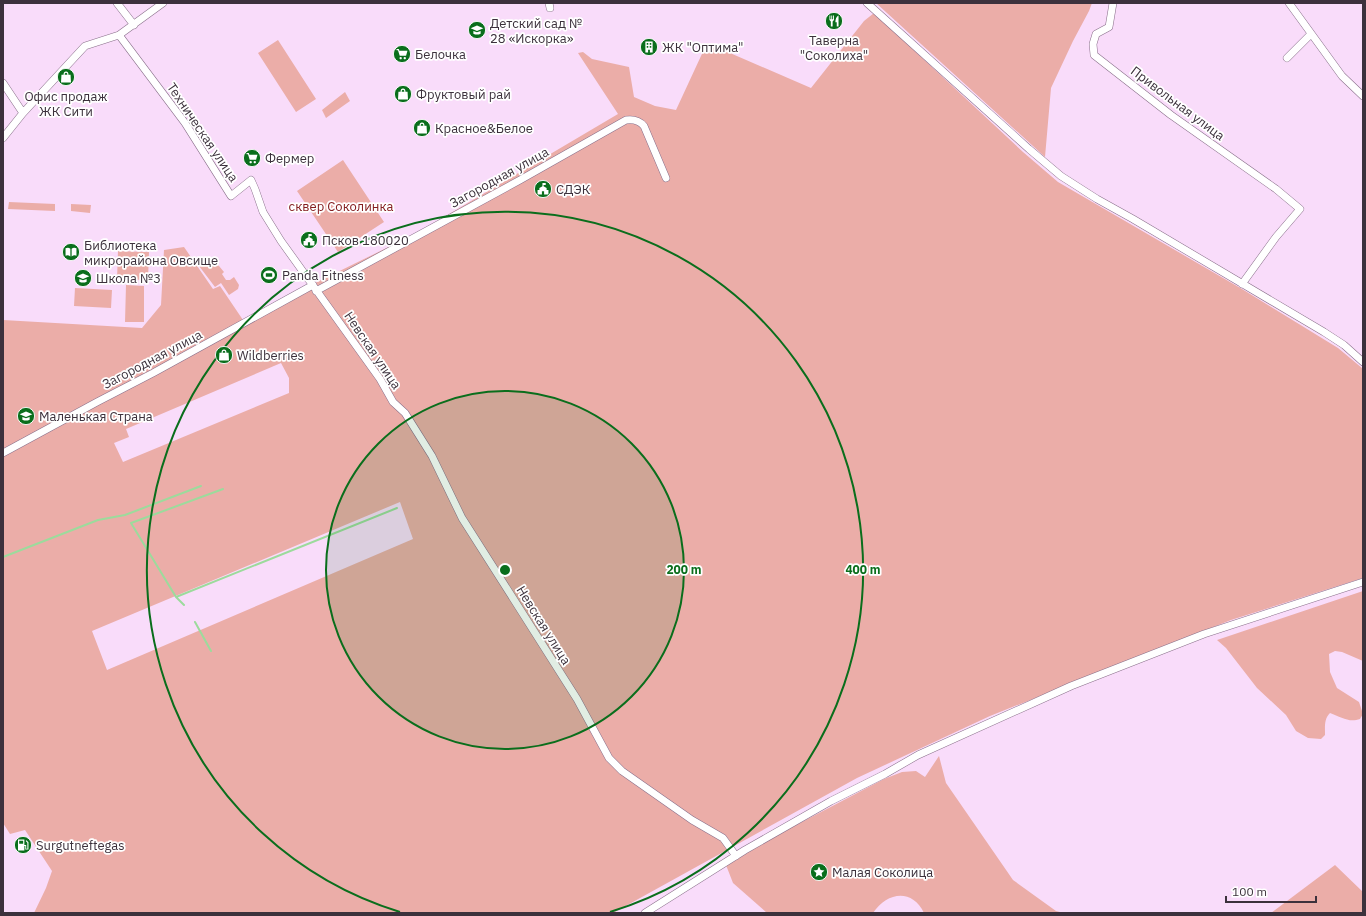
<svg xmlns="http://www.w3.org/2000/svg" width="1366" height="916" font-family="'IBM Plex Sans',sans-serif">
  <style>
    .green { fill: #ebada8; fill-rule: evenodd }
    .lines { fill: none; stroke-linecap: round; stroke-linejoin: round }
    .stream { stroke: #9cdb9c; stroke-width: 2 }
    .minor-casing { stroke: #896f8a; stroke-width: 8 }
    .minor { stroke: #fff; stroke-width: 7 }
    .ring { fill: none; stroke: #0a6e1c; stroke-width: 2 }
    .labels { text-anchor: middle; stroke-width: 3.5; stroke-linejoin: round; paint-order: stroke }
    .poi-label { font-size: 13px; fill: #3c313c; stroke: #fff; text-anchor: start }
    .street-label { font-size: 13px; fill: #3c313c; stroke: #fff }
    .park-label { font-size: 13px; fill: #841e20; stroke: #fff }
    .centre { fill: #0a6e1c; stroke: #fff; stroke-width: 2 }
    .ring-label { font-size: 12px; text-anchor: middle; font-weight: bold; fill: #0a6e1c; stroke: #fff; stroke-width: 3.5; stroke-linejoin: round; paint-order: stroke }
  </style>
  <rect width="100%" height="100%" fill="#f9dcfa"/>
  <path class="green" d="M876 3H1092L1089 11 1073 41 1051 88 1045 157Z
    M874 13 1023 152 1058 182 1242 289 1338 348 1362 368 1363 578 1231 620 990 716 857 778 613 913H34L46 888 52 871 25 830 10 834 3 823V320L142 328 161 305 164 250 184 247 213 289 220 286 243 320 309 286 417 233 618 114 578 53 583 52 592 59 629 67 634 97 655 106 676 110 707 43 811 88 864 21ZM281 363 289 378V393L123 462 114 443 129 437 126 429ZM400 502 413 539 107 670 92 631Z
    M278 40 316 99 296 112 258 53Z
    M345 92 350 101 326 118 322 110Z
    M343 160 384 222 338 252 297 191Z
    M9 202 55 204V211L8 209Z
    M71 204 91 205 90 213 71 211Z
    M118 251 149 252 148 280 117 279Z
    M208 260 211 261 215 267 217 265 219 266 224 272 222 274 226 280H230L234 277 239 285 238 289 229 295 221 283 215 287 199 266Z
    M126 285 144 286V322H125Z
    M75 288 112 290 111 308 74 306Z
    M1363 591V661L1342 652 1335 651 1329 654 1330 672 1337 688 1359 702 1363 714 1360 719C1349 723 1341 717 1330 713 1324 719 1325 726 1325 735L1321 739 1308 738 1296 731 1286 715 1257 688 1226 648 1217 640Z
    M939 756 946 783 1013 880 1056 911 1064 913H924C912 888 887 892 873 913H767L733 883 726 865 779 834 884 779 902 772 916 771 925 777Z
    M1335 865 1363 892V913H1271Z"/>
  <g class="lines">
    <path class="stream" d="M3 557 98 520 125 515 201 486
      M176 597 397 508
      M184 605 176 597 131 523 223 489
      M195 622 211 651"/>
    <defs>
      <path id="minor" d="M117 3 134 25
        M549 3 550 8
        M867 3 1029 149 1061 176 1097 199 1133 219 1324 332 1344 345 1363 362
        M1113 3 1109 27 1096 34 1093 44 1094 55 1171 115 1276 189 1300 209 1276 237 1242 284
        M1289 3 1342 76 1363 96
        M119 35 185 123 231 196 251 180 255 189 263 212 281 241 380 379 393 402 405 413 432 456 462 518 577 699 609 758 622 771 692 820 723 838 736 856
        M1287 58 1311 34
        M3 83 23 113
        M3 138 23 113 85 46 119 35 163 3
        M316 291 520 180 626 120C633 119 639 120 644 126L666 178
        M3 453 97 402 153 373 313 285
        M645 913 745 850 831 801 885 774 918 755 1071 686 1204 634 1363 582"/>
    </defs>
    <use href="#minor" class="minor-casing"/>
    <use href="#minor" class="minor"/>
  </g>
  <circle cx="505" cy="570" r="179" fill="#0a6e1c" fill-opacity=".12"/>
  <g class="ring">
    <circle cx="505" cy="570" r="179"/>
    <path d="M400 912A358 358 0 1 1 610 912"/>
  </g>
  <defs>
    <symbol id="restaurant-disc" viewBox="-11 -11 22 22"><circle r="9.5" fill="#0a6e1c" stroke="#fff"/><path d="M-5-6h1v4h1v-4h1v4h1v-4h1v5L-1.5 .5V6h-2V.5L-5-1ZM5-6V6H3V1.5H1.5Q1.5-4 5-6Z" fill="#fff"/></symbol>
    <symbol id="school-disc" viewBox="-11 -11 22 22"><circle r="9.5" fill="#0a6e1c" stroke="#fff"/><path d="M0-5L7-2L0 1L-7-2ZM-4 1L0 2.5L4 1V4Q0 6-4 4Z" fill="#fff"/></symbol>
    <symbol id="building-disc" viewBox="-11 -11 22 22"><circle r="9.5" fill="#0a6e1c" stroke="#fff"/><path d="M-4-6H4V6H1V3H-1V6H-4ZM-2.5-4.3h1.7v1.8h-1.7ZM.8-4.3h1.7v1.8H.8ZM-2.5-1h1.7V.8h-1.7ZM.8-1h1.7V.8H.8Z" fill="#fff"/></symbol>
    <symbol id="supermarket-disc" viewBox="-11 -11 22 22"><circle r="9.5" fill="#0a6e1c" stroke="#fff"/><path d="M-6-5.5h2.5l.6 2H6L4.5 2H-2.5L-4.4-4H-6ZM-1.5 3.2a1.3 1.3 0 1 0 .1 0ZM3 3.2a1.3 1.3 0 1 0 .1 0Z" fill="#fff"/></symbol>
    <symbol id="shop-disc" viewBox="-11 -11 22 22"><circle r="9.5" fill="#0a6e1c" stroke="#fff"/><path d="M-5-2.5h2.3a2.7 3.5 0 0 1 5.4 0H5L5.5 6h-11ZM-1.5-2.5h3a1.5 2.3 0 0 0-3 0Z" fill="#fff"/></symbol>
    <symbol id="civic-disc" viewBox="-11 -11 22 22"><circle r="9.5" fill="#0a6e1c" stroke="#fff"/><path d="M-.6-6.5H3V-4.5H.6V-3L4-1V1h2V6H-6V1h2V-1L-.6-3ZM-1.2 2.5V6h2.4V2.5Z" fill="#fff"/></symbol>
    <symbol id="library-disc" viewBox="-11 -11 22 22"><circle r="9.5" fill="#0a6e1c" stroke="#fff"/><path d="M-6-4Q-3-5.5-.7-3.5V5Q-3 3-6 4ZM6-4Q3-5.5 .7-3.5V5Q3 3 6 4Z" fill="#fff"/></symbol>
    <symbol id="stadium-disc" viewBox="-11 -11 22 22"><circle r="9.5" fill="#0a6e1c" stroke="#fff"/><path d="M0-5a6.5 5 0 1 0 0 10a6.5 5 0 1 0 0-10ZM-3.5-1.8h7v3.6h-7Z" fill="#fff"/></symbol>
    <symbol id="fuel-disc" viewBox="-11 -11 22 22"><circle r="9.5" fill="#0a6e1c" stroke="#fff"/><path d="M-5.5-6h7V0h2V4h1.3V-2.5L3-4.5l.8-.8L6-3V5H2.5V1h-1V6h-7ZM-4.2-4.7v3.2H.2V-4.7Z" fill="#fff"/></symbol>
    <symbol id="sight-disc" viewBox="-11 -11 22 22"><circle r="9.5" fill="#0a6e1c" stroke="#fff"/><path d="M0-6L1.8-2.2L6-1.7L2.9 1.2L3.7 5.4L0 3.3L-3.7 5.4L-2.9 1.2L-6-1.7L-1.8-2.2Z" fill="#fff"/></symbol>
  </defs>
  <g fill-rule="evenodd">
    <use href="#restaurant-disc" x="824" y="11" width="20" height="20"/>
    <use href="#school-disc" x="467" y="20" width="20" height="20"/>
    <use href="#building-disc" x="639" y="37" width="20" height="20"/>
    <use href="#supermarket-disc" x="392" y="44" width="20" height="20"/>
    <use href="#shop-disc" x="56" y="67" width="20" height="20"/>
    <use href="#shop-disc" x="393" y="84" width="20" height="20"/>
    <use href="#shop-disc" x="412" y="118" width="20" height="20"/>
    <use href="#supermarket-disc" x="242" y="148" width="20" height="20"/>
    <use href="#civic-disc" x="533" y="179" width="20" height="20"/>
    <use href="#civic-disc" x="299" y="230" width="20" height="20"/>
    <use href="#library-disc" x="61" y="242" width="20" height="20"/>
    <use href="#stadium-disc" x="259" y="265" width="20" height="20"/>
    <use href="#school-disc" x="73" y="268" width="20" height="20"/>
    <use href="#shop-disc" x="214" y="345" width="20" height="20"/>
    <use href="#school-disc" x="16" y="406" width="20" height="20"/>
    <use href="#fuel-disc" x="13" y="835" width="20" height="20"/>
    <use href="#sight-disc" x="809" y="862" width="20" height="20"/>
  </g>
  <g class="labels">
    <g class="poi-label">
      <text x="490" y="28">Детский сад №<tspan x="490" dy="15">28 «Искорка»</tspan></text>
      <text x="834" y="45" text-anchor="middle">Таверна<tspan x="834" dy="15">"Соколиха"</tspan></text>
      <text x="662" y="52">ЖК "Оптима"</text>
      <text x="415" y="59">Белочка</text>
      <text x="416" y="99">Фруктовый рай</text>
      <text x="66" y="101" text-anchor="middle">Офис продаж<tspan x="66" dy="15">ЖК Сити</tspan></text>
      <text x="435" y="133">Красное&amp;Белое</text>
      <text x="265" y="163">Фермер</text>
      <text x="556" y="194">СДЭК</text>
      <text x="322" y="245">Псков 180020</text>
      <text x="84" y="250">Библиотека<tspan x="84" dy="15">микрорайона Овсище</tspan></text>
      <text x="282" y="280">Panda Fitness</text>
      <text x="96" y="283">Школа №3</text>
      <text x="237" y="360">Wildberries</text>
      <text x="39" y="421">Маленькая Страна</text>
      <text x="36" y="850">Surgutneftegas</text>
      <text x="832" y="877">Малая Соколица</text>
    </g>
    <g class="street-label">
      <text transform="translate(1178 103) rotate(37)" y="5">Привольная улица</text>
      <text transform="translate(203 132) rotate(56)" y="5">Техническая улица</text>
      <text transform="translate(499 177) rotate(-29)" y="5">Загородная улица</text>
      <text transform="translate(373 350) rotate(56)" y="5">Невская улица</text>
      <text transform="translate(152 359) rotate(-28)" y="5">Загородная улица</text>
      <text transform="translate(544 625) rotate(58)" y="5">Невская улица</text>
    </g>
    <g class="park-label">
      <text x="341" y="211">сквер Соколинка</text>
    </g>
  </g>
  <circle cx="505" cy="570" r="6" class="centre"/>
  <g class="ring-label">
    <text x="684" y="574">200 m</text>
    <text x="863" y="574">400 m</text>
  </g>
  <rect width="1366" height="916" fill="none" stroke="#3c313c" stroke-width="8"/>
  <path d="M1226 896v6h90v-6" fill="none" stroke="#3c313c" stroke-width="2"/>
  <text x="1232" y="896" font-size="12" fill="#3c313c" stroke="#ffffff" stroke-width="3" paint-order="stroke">100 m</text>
</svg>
